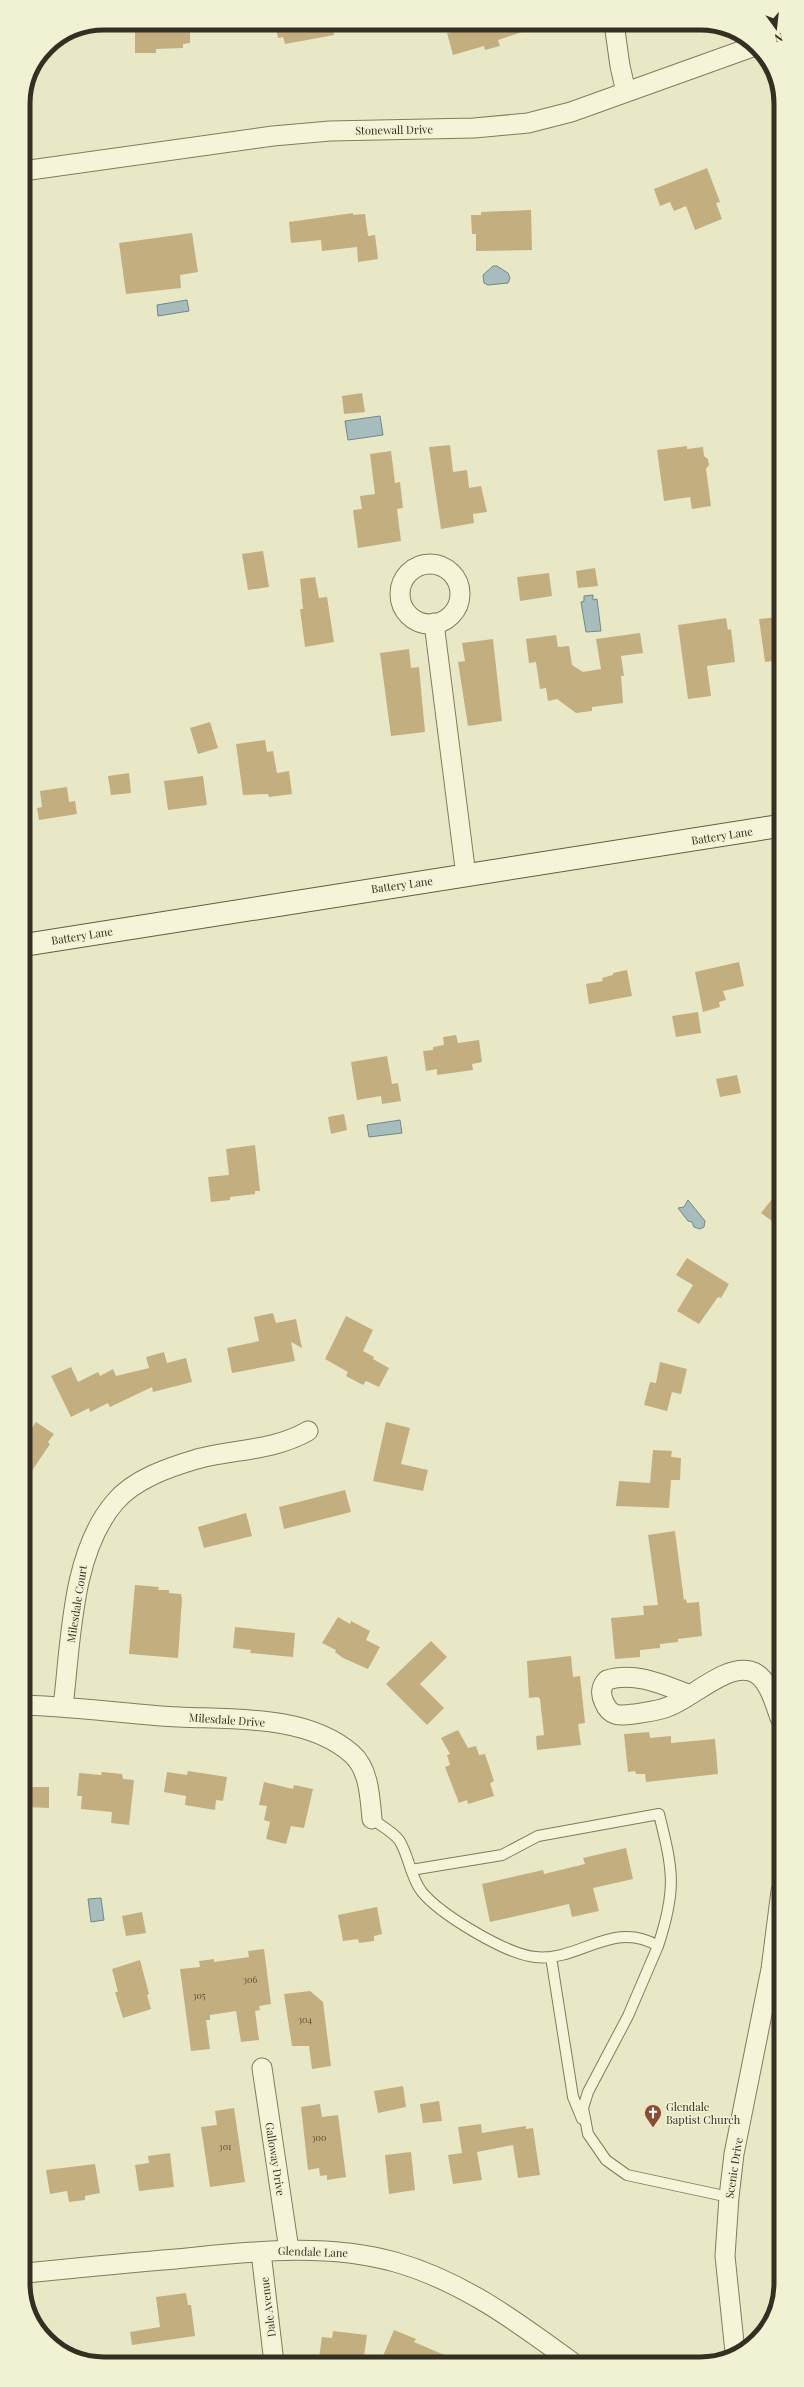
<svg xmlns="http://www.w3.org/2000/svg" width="804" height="2387" font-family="'Playfair Display',serif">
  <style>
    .water { fill: #a7bdbd; stroke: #6e898a }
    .building { fill: #c3ae80 }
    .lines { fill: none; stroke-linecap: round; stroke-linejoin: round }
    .service-casing { stroke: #827b5d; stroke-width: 12 }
    .minor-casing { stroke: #827b5d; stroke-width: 21 }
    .secondary-casing { stroke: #645c41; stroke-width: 24 }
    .service { stroke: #f5f4d8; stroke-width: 10 }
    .minor { stroke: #f5f4d8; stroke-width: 19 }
    .secondary { stroke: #f5f4d8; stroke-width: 22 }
    .labels { text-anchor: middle; stroke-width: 3; stroke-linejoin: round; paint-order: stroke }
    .number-label { font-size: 9px; fill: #584f38 }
    .street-label { font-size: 11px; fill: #342f20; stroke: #f1f1d4 }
    .poi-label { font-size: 11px; fill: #342f20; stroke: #f1f1d4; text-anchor: start }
    .rim { fill: none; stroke: #342f20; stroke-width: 5 }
  </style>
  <rect width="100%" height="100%" fill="#e9e8c6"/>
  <path class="water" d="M493 266H497L508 273 510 278 508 283 488 285 484 283 483 275Z
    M187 300 189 311 158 316 157 305Z
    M380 416 383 435 348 440 345 421Z
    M593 595V600L597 599 601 631 586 632 581 602 584 601V596Z
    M400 1120 402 1133 369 1137 367 1125Z
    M688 1200 705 1221 704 1227 700 1229 694 1227 692 1222 688 1221 678 1208 684 1207Z
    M101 1898 104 1920 91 1922 88 1899Z"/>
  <path class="building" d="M135 23H190V43L183 44V48L156 49V53H135Z
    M275 23H332L334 35 285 44 283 37 278 38Z
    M464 23H540V26L498 40 500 46 485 50 484 46 453 55 447 33 466 28Z
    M707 168 720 202 716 203 722 219 695 230 686 206 674 211 670 202 660 206 654 189Z
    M531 210 532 250 476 251V234H472L471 215H481V212Z
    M353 213V215L365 214 368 236 375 235 378 259 358 262 357 247 322 251 321 240 291 243 289 222Z
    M192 233 198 272 180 275 181 288 126 294 119 243Z
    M362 393 365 412 344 414 342 396Z
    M450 445 453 472 467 470 469 488 481 486 487 512 473 514 474 523 441 529 429 447Z
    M687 446V449L703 447 704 456 708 459 709 465 706 469 711 506 692 509 690 497 664 501 657 450Z
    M391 451 395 483 400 482 403 508 397 509 401 541 358 548 353 510 362 509 360 496 375 494 370 454Z
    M263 551 269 587 248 590 242 554Z
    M595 568 598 586 578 588 576 571Z
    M549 573 552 596 520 601 517 577Z
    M315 577 319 598 327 597 334 642 305 647 300 609H303L300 579Z
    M779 617V660L765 662 759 619Z
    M726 618 728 630 731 629 735 662 707 666 711 696 688 699 678 625Z
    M640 633 643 653 621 656 624 676H621L623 703 592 707V711L576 713 557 699 548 701 546 688 540 689 536 662 529 663 526 639 556 635 558 647 569 646 572 665 583 672 601 669 596 639Z
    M493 639 502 721 468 726 458 662 465 661 462 643Z
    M409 649 411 668 419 667 425 732 391 736 380 653Z
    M210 722 218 748 198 754 190 728Z
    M265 740 267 752 273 751 277 773 289 771 292 794 269 797 268 794 243 795 236 744Z
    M129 773 131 793 111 795 108 776Z
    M203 776 207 805 168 810 164 781Z
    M67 787 69 802 75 801 77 814 39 820 37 808 42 807 40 791Z
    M739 962 744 986 723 991 726 1000 719 1002 720 1007 703 1012 695 972Z
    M627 970 632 996 589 1004 586 984 603 981 602 978 613 975V973Z
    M698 1012 701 1033 676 1037 672 1016Z
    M456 1035 458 1043 479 1040 482 1062 472 1064 473 1070 437 1075V1069L426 1071 423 1051 433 1050V1047L444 1045 443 1037Z
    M387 1056 392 1084 398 1083 401 1101 382 1104 381 1096 357 1100 351 1062Z
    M737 1075 741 1093 720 1097 716 1079Z
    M344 1114 347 1130 331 1134 328 1117Z
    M255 1145 260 1191H255V1194L230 1197V1200L211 1202 208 1177 229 1175 226 1149Z
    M780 1189V1227L761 1213Z
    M687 1258 729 1284 721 1298 718 1297 699 1324 677 1311 693 1285 676 1275Z
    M273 1313 276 1323 296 1319 302 1348 291 1342 295 1361 232 1373 227 1348 259 1341 254 1317Z
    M346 1316 373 1330 363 1351 374 1357 373 1359 389 1368 379 1387 366 1381 363 1385 346 1376 348 1372 325 1359Z
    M164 1352 167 1363 186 1358 192 1382 153 1392 152 1387 110 1407 108 1403 90 1412 89 1408 71 1417 51 1376 71 1367 78 1382 98 1372 100 1376 113 1369 116 1376 149 1368 146 1357Z
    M660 1362 687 1369 681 1394 672 1392 667 1411 644 1405 650 1382 656 1383Z
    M36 1422 54 1434 48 1442 50 1444 25 1481V1438Z
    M386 1422 410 1428 401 1464 428 1470 423 1491 373 1481Z
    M653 1450 672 1451 671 1457 681 1458 680 1480H671L669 1508 616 1506 619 1481 650 1483Z
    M345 1490 351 1512 284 1529 279 1507Z
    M246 1513 252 1536 204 1548 198 1527Z
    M675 1531 684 1600 686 1599 687 1603 699 1602 702 1636 678 1639V1642L660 1644V1648L640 1650V1657L615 1659 611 1618 644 1615 643 1606 658 1605 648 1535Z
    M135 1585 159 1587 158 1590H169V1593L181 1594 182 1599 178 1658 129 1654Z
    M338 1617 350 1624 351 1621 370 1631 366 1640 380 1647 368 1669 343 1658 335 1652 336 1650 322 1643Z
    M235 1627 295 1633 293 1657 250 1653 251 1650 233 1648Z
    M431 1641 447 1657 420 1684 444 1708 427 1725 386 1684Z
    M571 1656 573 1677 580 1676 585 1723 578 1724 581 1745 537 1750 536 1736 544 1735 540 1699 538 1697 529 1698 527 1661Z
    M458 1730 468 1748 476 1746 479 1755 485 1754 494 1781 490 1783 494 1796 468 1804 467 1800 459 1803 445 1767 450 1765 447 1755 450 1754 441 1738Z
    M649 1732 650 1738 671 1736V1743L715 1739 718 1774 646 1782 645 1774H636L635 1771 628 1772 624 1734Z
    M188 1771 227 1777 223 1801 216 1800 215 1810 185 1805 186 1796 164 1792 167 1772 187 1775Z
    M102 1772 122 1774 123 1779 134 1780 129 1825 111 1823 112 1812 81 1809 82 1796H77L79 1773 101 1775Z
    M264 1782 293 1789 294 1785 313 1789 304 1828 291 1826 286 1844 266 1839 270 1822 264 1820 267 1806 259 1805Z
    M25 1787H49V1808L25 1807Z
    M626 1848 633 1879 593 1888 599 1911 572 1917 569 1904 490 1922 482 1884 543 1870 544 1874 585 1864 583 1858Z
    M377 1907 382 1934 374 1936V1941L359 1943 358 1939 343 1941 338 1915Z
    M142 1912 146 1933 126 1936 122 1916Z
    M264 1949 271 2004 259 2006 260 2010 255 2011 259 2040 241 2042 236 2011 210 2015V2020H206L210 2049 191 2051 180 1969 200 1967 199 1961 214 1959V1962L249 1957 248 1951Z
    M140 1960 149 1994 147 1995 151 2009 123 2018 115 1992H118L112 1969Z
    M310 1991 323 2002 331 2066 312 2069 309 2046H292L284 1994Z
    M403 2086 406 2107 378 2113 374 2091Z
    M439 2101 442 2121 423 2123 420 2104Z
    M320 2104 322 2117 338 2115 346 2177 327 2180V2175L320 2176 319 2168 308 2170 301 2107Z
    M234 2108 245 2182 210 2187 201 2127 217 2125 215 2111Z
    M481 2124 482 2133 526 2126V2129L533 2128 540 2175 518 2178 513 2145 477 2152 482 2180 453 2184 448 2155 462 2153 458 2127Z
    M411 2152 415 2190 389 2194 385 2155Z
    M170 2153 174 2187 139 2191 135 2165 149 2163 148 2156Z
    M95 2164 100 2193 85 2196V2200L69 2202 67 2191 50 2194 46 2170Z
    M186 2293 188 2305H191L195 2336 132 2345 130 2332 160 2327 156 2297Z
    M394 2330 416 2339 414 2342 461 2362 392 2363 393 2360 383 2356Z
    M333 2331 367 2335 363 2363H321L322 2357H319L322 2337 332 2338Z"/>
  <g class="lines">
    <defs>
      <path id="service" d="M372 1819C380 1825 393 1832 399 1840 409 1855 410 1877 422 1892 441 1915 506 1954 535 1957 579 1962 613 1919 658 1946 677 1889 673 1870 659 1814L538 1836 502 1855 411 1870
        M658 1946 628 2016 588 2092 583 2108 588 2134 606 2160 627 2175 729 2197
        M551 1957 573 2097 582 2119"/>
      <path id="minor" d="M614 23 620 66 626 92
        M23 171 273 136 330 131 474 128 528 123 571 112 755 46
        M400 594a30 30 0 1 1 60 0a30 30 0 1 1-60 0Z
        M434 623 466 876
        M690 1695C664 1685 635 1671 607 1680 601 1686 600 1694 604 1702 610 1717 620 1716 634 1714 646 1712 659 1711 670 1706 693 1697 725 1665 750 1671 768 1675 775 1704 780 1718
        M25 1705C71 1707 116 1712 161 1716 221 1721 303 1711 352 1754 369 1769 370 1797 372 1819
        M63 1707C71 1642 71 1553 115 1502 134 1479 170 1467 197 1459 235 1449 273 1451 308 1431
        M262 2068 289 2250
        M261 2252 274 2363
        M26 2273C76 2268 126 2263 176 2259 247 2252 324 2242 395 2262 462 2281 516 2321 572 2362
        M735 2352 725 2256 729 2197 734 2154 771 1969 781 1891"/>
      <path id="secondary" d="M24 945 779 826"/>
    </defs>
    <use href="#service" class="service-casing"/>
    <use href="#minor" class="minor-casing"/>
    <use href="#secondary" class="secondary-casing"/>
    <use href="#service" class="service"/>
    <use href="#minor" class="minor"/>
    <use href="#secondary" class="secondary"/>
  </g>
  <defs>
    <symbol id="church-pin" viewBox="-11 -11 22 30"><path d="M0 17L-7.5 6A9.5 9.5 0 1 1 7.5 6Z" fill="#8a4c34" stroke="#f1f1d4"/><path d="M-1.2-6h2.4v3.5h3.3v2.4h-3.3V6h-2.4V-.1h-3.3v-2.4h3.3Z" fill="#fff"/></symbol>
  </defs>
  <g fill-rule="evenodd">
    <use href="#church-pin" x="643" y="2103" width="20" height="27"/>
  </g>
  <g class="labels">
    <g class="number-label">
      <text x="250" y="1983">306</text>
      <text x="199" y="1999">305</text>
      <text x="305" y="2023">304</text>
      <text x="319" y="2141">300</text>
      <text x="225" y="2150">301</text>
    </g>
    <g class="street-label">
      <text transform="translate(394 130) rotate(-1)" y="4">Stonewall Drive</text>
      <text transform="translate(722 836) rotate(-9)" y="4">Battery Lane</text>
      <text transform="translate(402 885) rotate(-8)" y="4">Battery Lane</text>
      <text transform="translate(82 936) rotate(-9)" y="4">Battery Lane</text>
      <text transform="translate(77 1604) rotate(-81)" y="4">Milesdale Court</text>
      <text transform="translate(227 1720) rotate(4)" y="4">Milesdale Drive</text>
      <text transform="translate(275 2159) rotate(81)" y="4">Galloway Drive</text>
      <text transform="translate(734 2168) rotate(-81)" y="4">Scenic Drive</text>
      <text transform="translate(313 2252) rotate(2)" y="4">Glendale Lane</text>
      <text transform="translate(268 2307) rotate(-97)" y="4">Dale Avenue</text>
    </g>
    <g class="poi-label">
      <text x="666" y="2111">Glendale<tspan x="666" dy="13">Baptist Church</tspan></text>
    </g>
  </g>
  <path d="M0 0H804V2387H0ZM104 30H700A74 74 0 0 1 774 104V2283A74 74 0 0 1 700 2357H104A74 74 0 0 1 30 2283V104A74 74 0 0 1 104 30Z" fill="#f1f1d4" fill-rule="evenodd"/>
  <path class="rim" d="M104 30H700A74 74 0 0 1 774 104V2283A74 74 0 0 1 700 2357H104A74 74 0 0 1 30 2283V104A74 74 0 0 1 104 30Z"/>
  <g transform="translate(776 28) rotate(165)" stroke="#f1f1d4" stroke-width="3" paint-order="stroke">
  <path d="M0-3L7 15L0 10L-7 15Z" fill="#342f20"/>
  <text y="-6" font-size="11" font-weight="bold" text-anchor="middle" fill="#342f20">N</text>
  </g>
</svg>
